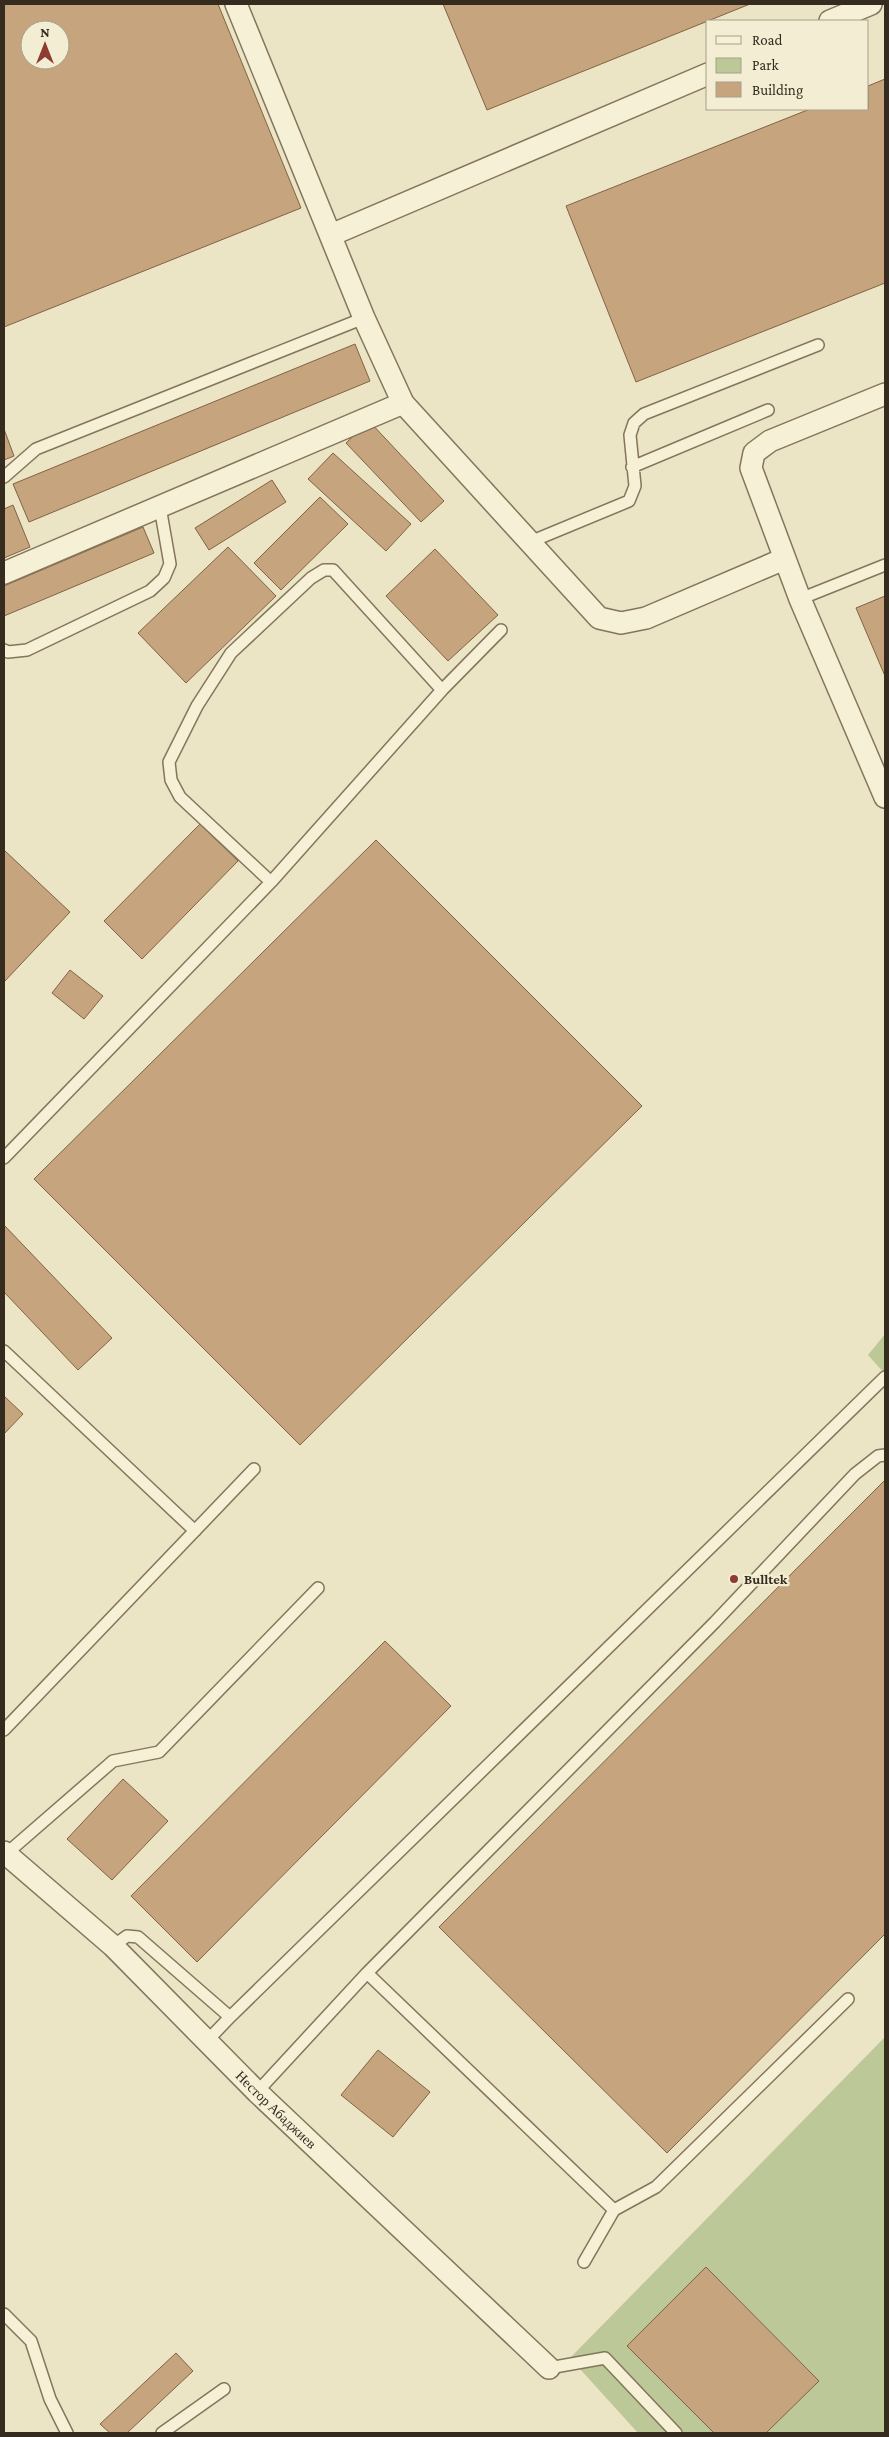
<svg xmlns="http://www.w3.org/2000/svg" width="889" height="2437" font-family="'Crimson Pro',serif">
  <style>
    .green { fill: #bdc899 }
    .building { fill: #c6a47d; stroke: #816344; fill-rule: evenodd }
    .lines { fill: none; stroke-linecap: round; stroke-linejoin: round }
    .lane-casing { stroke: #84765c; stroke-width: 14 }
    .street-casing { stroke: #84765c; stroke-width: 24 }
    .lane { stroke: #f6f0d7; stroke-width: 11 }
    .street { stroke: #f6f0d7; stroke-width: 21 }
    .poi-dot { fill: #8e3b31; stroke: #f3edd4; stroke-width: 2 }
    .labels { text-anchor: middle; stroke-width: 4.5; stroke-linejoin: round; paint-order: stroke }
    .poi-label { font-size: 14px; font-weight: bold; fill: #352c1f; stroke: #f3edd4; text-anchor: start }
    .street-label { font-size: 14px; fill: #352c1f; stroke: #f3edd4 }
  </style>
  <rect width="100%" height="100%" fill="#ebe4c5"/>
  <path class="green" d="M885 1334V1374L868 1355Z
    M885 2037V2433H638L570 2358Z"/>
  <path class="building" d="M4 4H218L301 208 4 327ZM30 30H60V60H30Z
    M443 4H750L487 110Z
    M885 79V283L636 382 566 206 810 109H868V86Z
    M355 344 370 381 29 522 13 484Z
    M369 421 444 501 421 522 346 443Z
    M4 429 14 456 4 460Z
    M333 453 411 524 386 551 308 479Z
    M272 480 286 502 209 550 195 528Z
    M320 497 348 524 281 590 254 563Z
    M13 505 30 547 4 558V509Z
    M143 527 154 553 4 616V586Z
    M228 547 276 596 186 683 138 633Z
    M435 549 498 615 448 661 386 596Z
    M885 596V676L856 608Z
    M200 824 238 861 142 959 104 921Z
    M376 840 642 1106 300 1445 34 1179Z
    M4 850 70 912 4 982Z
    M70 970 103 996 84 1019 52 993Z
    M4 1225 112 1338 78 1370 4 1292Z
    M4 1396 23 1414 4 1434Z
    M885 1480V1934L667 2153 439 1927Z
    M385 1641 451 1706 197 1962 131 1896Z
    M123 1779 168 1821 112 1880 67 1839Z
    M378 2050 430 2092 393 2137 341 2095Z
    M706 2267 819 2381 766 2433H714L627 2346Z
    M176 2353 193 2371 127 2433H110L100 2424Z"/>
  <g class="lines">
    <defs>
      <path id="lane" d="M632 467 768 410
        M4 477 36 449 364 318
        M530 542 629 501 635 486 630 435 634 423 644 414 818 345
        M800 599 885 565
        M4 650 8 652 27 650 150 591 164 578 170 564 160 507
        M271 882 180 797 171 780 169 762 197 706 231 653 311 578 324 570H333L442 690
        M4 1158 271 882 442 690 501 630
        M4 1351 195 1531
        M4 1730 254 1469
        M6 1854 113 1761 159 1752 318 1588
        M113 1946 127 1936 138 1937 230 2017 206 2042
        M367 1973 614 2210
        M230 2017 885 1377
        M257 2092 367 1973 715 1622 855 1474 878 1456 885 1455
        M584 2262 614 2210 656 2187 848 1999
        M4 2314 31 2341 50 2399 67 2433
        M549 2368 605 2358 676 2433
        M162 2433 224 2389"/>
      <g id="street">
        <path d="M236 4 364 318 403 403 599 618 621 623 646 618 784 559"/>
        <path d="M830 21 871 4"/>
        <path d="M331 235 708 74"/>
        <path d="M885 394 770 441 754 453 751 468 800 599 885 797"/>
        <path d="M4 573 403 403"/>
        <path id="s1" d="M4 1852 113 1946 257 2092 549 2368"/>
      </g>
    </defs>
    <use href="#lane" class="lane-casing"/>
    <use href="#street" class="street-casing"/>
    <use href="#lane" class="lane"/>
    <use href="#street" class="street"/>
  </g>
  <circle class="poi-dot" cx="734" cy="1579" r="5"/>
  <g class="labels">
    <g class="poi-label">
      <text x="744" y="1584">Bulltek</text>
    </g>
    <g class="street-label">
      <text dy="5" stroke="none"><textPath href="#s1" startOffset="375">Нестор Абаджиев</textPath></text>
    </g>
  </g>
  <rect width="889" height="2437" fill="none" stroke="#352c1f" stroke-width="10"/>
  <rect x="706" y="20" width="162" height="90" fill="#f3edd4" stroke="#a7a08c"/>
  <rect x="716" y="36" width="25" height="8" fill="#f6f0d7" stroke="#a7a08c"/>
  <text x="752" y="45" font-size="15" fill="#352c1f">Road</text>
  <rect x="716" y="58" width="25" height="15" fill="#bdc899" stroke="#a7a08c"/>
  <text x="752" y="70" font-size="15" fill="#352c1f">Park</text>
  <rect x="716" y="82" width="25" height="15" fill="#c6a47d" stroke="#a7a08c"/>
  <text x="752" y="95" font-size="15" fill="#352c1f">Building</text>
  <g transform="translate(45 45)"><circle r="24" fill="#f3edd4" stroke="#a7a08c"/>
  <path d="M0-4L9 19L0 12L-9 19Z" fill="#8e3b31"/>
  <text y="-8" font-size="14" font-weight="bold" text-anchor="middle" fill="#352c1f">N</text>
  </g>
</svg>
